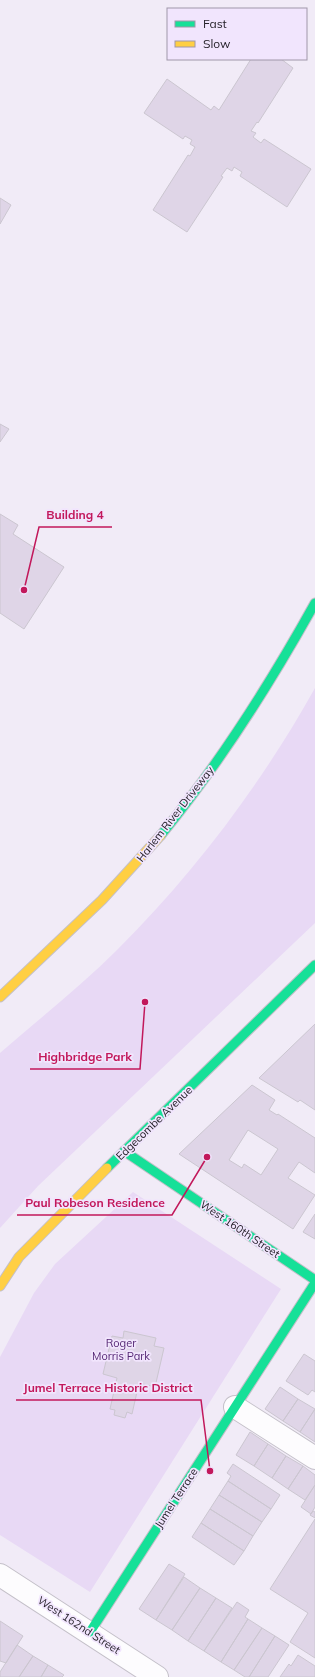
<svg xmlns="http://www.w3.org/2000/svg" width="315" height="1677" font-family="Mulish,sans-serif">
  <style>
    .green { fill: #e8d9f5 }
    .building { fill: #dfd5e7; stroke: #cbc6d0; fill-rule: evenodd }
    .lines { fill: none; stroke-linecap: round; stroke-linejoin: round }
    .street-casing { stroke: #c4c0c9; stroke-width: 24 }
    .fast-casing { stroke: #c4c0c9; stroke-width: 11 }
    .slow-casing { stroke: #c4c0c9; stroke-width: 11 }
    .street { stroke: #fdfcfe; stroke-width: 22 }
    .fast { stroke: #16e098; stroke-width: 9 }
    .slow { stroke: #ffcf43; stroke-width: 9 }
    .labels { text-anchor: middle; stroke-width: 3.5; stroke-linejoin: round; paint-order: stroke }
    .street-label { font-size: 11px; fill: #26222a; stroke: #f1e5fd }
    .park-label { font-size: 11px; fill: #542673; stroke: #f1e5fd }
    .leader { fill: none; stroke: #c2185b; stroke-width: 1.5 }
    .callout-dot { fill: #c2185b; stroke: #f1e5fd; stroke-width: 1.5 }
    .callout-label { font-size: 12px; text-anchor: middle; font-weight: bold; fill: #c2185b; stroke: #f1e5fd; stroke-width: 3.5; stroke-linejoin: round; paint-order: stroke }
  </style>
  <rect width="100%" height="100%" fill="#f1ebf7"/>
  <path class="green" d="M315 688V923L38 1186 0 1228V1053C39 1019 81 986 118 949 195 872 262 783 315 688Z
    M133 1192 281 1289 90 1592 0 1535V1357L34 1293 55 1264Z"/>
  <path class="building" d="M251 59H281L293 68 258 123 257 122 251 131 256 133 253 137 261 143 264 139 311 169 287 207 240 176 242 172 234 167 232 171 227 168 221 176 223 177 187 232 153 210 188 155 190 156 195 147 190 144 192 140 185 136 183 139 144 113 167 79 211 110 214 106 219 110Z
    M0 198 11 205 0 224Z
    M0 424 9 429 0 442Z
    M0 514 18 525 13 534 64 567 24 629 0 613Z
    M315 1024V1110L300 1100 298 1102 259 1078Z
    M252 1085 275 1100 269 1110 277 1115 278 1114 315 1138V1173L299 1162 288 1178 315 1195 293 1229 179 1154ZM248 1130 278 1149 261 1175 244 1164 242 1168 229 1160Z
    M315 1214V1239L303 1232Z
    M124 1331 156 1338 154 1346 164 1348 155 1387 139 1383 132 1414 127 1412 125 1418 114 1415 115 1410 110 1409 117 1378 103 1374 112 1336 123 1338Z
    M304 1354 315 1361V1392L312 1390 308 1395 286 1381Z
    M280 1387 298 1399 283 1421 265 1409Z
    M298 1399 315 1409 300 1432 283 1421Z
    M315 1409V1442L300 1432Z
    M250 1432 268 1444 254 1466 236 1455Z
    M268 1444 286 1456 272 1478 254 1466Z
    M286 1456 303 1466 288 1489 272 1478Z
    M233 1464 280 1495 271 1509 228 1481 231 1476 227 1473Z
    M303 1466 315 1475V1485L305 1500 288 1489Z
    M228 1481 271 1509 262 1522 219 1495Z
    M315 1485V1507L311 1514 301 1507Z
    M219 1495 262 1522 253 1536 210 1509Z
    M210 1509 253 1536 244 1551 201 1523Z
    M313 1511 315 1512V1518L310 1515Z
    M315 1519V1658L290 1642 308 1613 270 1589Z
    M201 1523 244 1551 234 1565 192 1537Z
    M169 1564 185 1574 156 1620 139 1609Z
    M184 1577 200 1588 172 1630 156 1620Z
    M200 1588 216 1598 188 1641 172 1630Z
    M216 1598 232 1608 204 1651 188 1641Z
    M237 1602 249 1610 245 1617 248 1619 221 1662 204 1651Z
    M248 1619 262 1628 234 1670 221 1662Z
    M0 1621 23 1636 6 1663 0 1661Z
    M262 1628 275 1636 249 1677H245L234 1670Z
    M275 1636 289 1645 268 1677H249Z
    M17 1645 33 1656 19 1677H0V1672Z
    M298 1655 315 1666V1677H280L289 1664 291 1666Z
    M33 1656 48 1665 41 1677H19Z
    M48 1665 64 1675 62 1677H41Z"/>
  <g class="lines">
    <defs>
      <path id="street" d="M235 1407 315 1458
        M0 1575 157 1677"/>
      <path id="fast" d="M161 835C220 763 270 684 315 603
        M124 1151 315 1280
        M107 1168 315 965
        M90 1632 315 1283"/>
      <path id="slow" d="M0 997 102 900 161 835
        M0 1286 19 1257 107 1168"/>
    </defs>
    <use href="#street" class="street-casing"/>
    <use href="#fast" class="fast-casing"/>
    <use href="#slow" class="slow-casing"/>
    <use href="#street" class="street"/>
    <use href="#fast" class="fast"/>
    <use href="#slow" class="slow"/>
  </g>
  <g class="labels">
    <g class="street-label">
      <text transform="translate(175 814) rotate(-52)" y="4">Harlem River Driveway</text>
      <text transform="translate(154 1123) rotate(-44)" y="4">Edgecombe Avenue</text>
      <text transform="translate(240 1229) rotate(34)" y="4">West 160th Street</text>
      <text transform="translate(176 1498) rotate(-57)" y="4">Jumel Terrace</text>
      <text transform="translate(79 1625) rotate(33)" y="4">West 162nd Street</text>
    </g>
    <g class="park-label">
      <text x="121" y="1347">Roger<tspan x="121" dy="13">Morris Park</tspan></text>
    </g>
  </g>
  <path class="leader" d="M24 590L39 527H112M145 1002L140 1069H30M207 1157L172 1215H17M210 1471L201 1400H16"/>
  <g class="callout-dot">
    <circle cx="24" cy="590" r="4"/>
    <circle cx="145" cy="1002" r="4"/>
    <circle cx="207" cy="1157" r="4"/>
    <circle cx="210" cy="1471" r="4"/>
  </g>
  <g class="callout-label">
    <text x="75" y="519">Building 4</text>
    <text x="85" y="1061">Highbridge Park</text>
    <text x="95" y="1207">Paul Robeson Residence</text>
    <text x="108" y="1392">Jumel Terrace Historic District</text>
  </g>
  <rect x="167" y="8" width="140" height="52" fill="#f1e5fd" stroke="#a097a9"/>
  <rect x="175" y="21" width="20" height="6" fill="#16e098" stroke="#a097a9"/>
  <text x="203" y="28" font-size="12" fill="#26222a">Fast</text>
  <rect x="175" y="41" width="20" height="6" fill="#ffcf43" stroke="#a097a9"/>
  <text x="203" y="48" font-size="12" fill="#26222a">Slow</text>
</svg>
